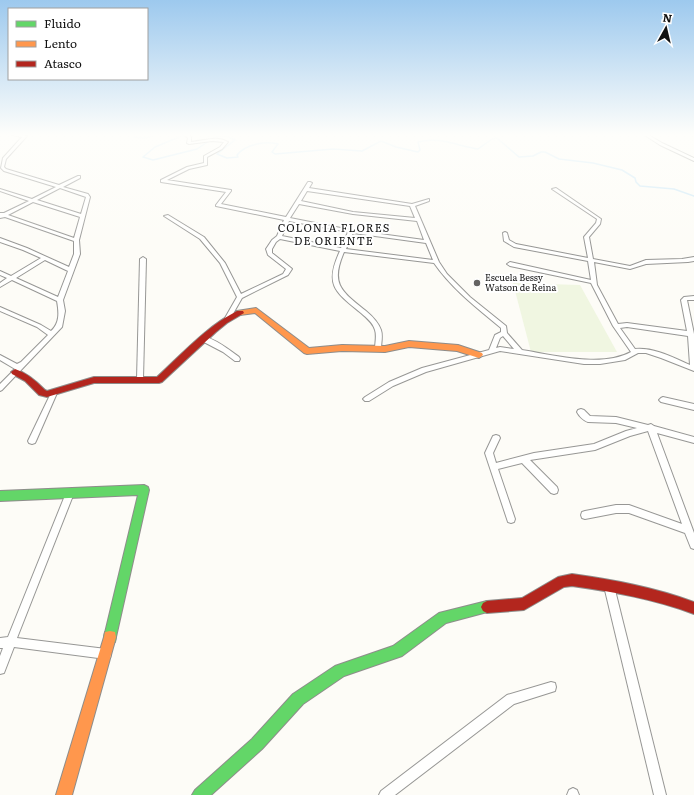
<svg xmlns="http://www.w3.org/2000/svg" width="694" height="795" viewBox="0 0 694 795" font-family="Literata,serif">
<style>
.pitch{fill:#f0f6e1}
.lines{fill:none;stroke-linecap:round;stroke-linejoin:round}
.stream{stroke:#cde8f7;stroke-width:1.5}
.street-casing{stroke:#979795;stroke-width:2}
.fast-casing{stroke:#8e8d8b;stroke-width:2}
.slow-casing{stroke:#8e8d8b;stroke-width:2}
.jam-casing{stroke:#8e8d8b;stroke-width:2}
.street{fill:#fffffe;fill-rule:evenodd}
.fast{fill:#63d668;fill-rule:evenodd}
.slow{fill:#ff974d;fill-rule:evenodd}
.jam{fill:#b3261e;fill-rule:evenodd}
.poi-dot{fill:#646362;stroke:#fff;stroke-width:1.5}
.labels{text-anchor:middle;stroke-width:4;stroke-linejoin:round;paint-order:stroke}
.far-poi-label{font-size:9px;fill:#111;stroke:#fff;text-anchor:start}
.far-quarter-label{font-size:11px;letter-spacing:1px;fill:#111;stroke:#fff}
</style>
<rect width="100%" height="100%" fill="#fdfcf7"/>
<polygon class="pitch" points="513,283 580,285 617,352 531,352"/>
<g class="lines">
<g class="stream">
<polyline points="136,134 134,137 144,138 162,134"/>
<path d="M183 134 184 135 155 147 143 157 153 160 197 149 215 137 226 136 235 140 217 154 227 158 238 157 237 155C246 144 265 141 278 144L272 152 275 154 333 149 362 151 381 141 396 147 418 152 420 150 418 142C438 136 458 146 478 149L492 139 497 138 519 157 533 156 541 152H545L559 159 593 163 622 170 635 178 636 182 640 186 674 189 694 196"/>
</g>
<defs>
<g id="street">
<path d="M8 134H15L27 136 6 159 4 167 6 169 59 185 78 176H80V178L63 187 88 194 90 197 79 240 80 254 63 300 65 311 62 327 2 390 0 391V384L15 369 0 360V355L17 364 21 362 48 335 37 327 0 311V307L41 325 51 331C60 323 59 312 57 301L12 280 0 287V283L7 278 0 275V271L11 276 41 258 23 250 0 242V238L27 248 69 267 74 254V241L5 217 0 218V213H4L29 201 0 191V189L32 199 56 187 4 171 1 168 3 158 22 137ZM60 188 86 197 81 214 37 200ZM33 202 80 217 74 238 8 215ZM45 260 68 271 58 297 16 278Z"/>
<path d="M184 134H188L191 137V142C204 141 216 135 228 142L222 149 207 157V165L189 169 167 180 231 190V191L221 204 286 217 308 182H310L312 183 309 188 412 204 429 199V201L415 206 439 262 447 274 470 297 506 326 507 333 522 350C553 355 602 368 631 352L613 326 591 283 510 266 507 264 510 262 591 280 588 261 514 247 504 241 503 233 505 232 507 233 509 240 516 244 588 258 584 237 596 223 597 219 552 189 556 188 601 219 600 224 589 237 593 259 630 266 646 260 682 259 694 257V261L688 262 646 264 630 269 594 262 597 285 618 324 627 323 687 331 681 300 684 297 694 296V300H687L694 334V371L661 358 646 353H638L625 360 600 364H584L500 351 426 372 393 386 369 401H365L363 399 365 397 389 382 422 368 489 350 495 335 501 332V328C477 308 452 289 434 263L344 252C330 284 341 291 366 311 372 316 378 322 381 330 383 336 381 343 381 349L378 351H376L375 349C375 343 377 336 375 330 373 323 367 318 361 313 335 292 324 285 340 251L280 239 276 242 272 249V253L291 268 292 269 288 275 242 298 230 319H226L225 318 237 297 220 263 200 239 164 216 168 215 204 237 225 263 241 294 283 274 286 269 268 255 266 249 272 240 277 236 284 220 216 206V205L226 192 161 182V180L187 167 204 163V156L220 147 224 142 212 141 189 144 187 143 188 138ZM307 191 410 206 415 218 353 212 301 201ZM299 204 353 214 417 221 424 240 351 230 290 218ZM289 221 348 232 341 248 282 236ZM353 233 426 243 433 260 346 249ZM627 327 688 336 690 365C674 358 654 347 635 349L620 328ZM503 336 514 349 500 347 496 348 500 338Z"/>
<polygon points="643,134 647,134 662,143 694,158 694,161 660,145"/>
<polygon points="143,257 146,259 143,379 140,382 137,379 140,259"/>
<path d="M202 337C212 336 231 351 239 357L240 359 239 361H235L223 352 202 341 201 339Z"/>
<polygon points="54,390 57,393 36,441 35,443 32,444 29,443 28,441 51,393"/>
<polygon points="663,397 694,404 694,410 661,402 659,400 661,398"/>
<path d="M581 409 584 410 590 416 616 417 648 425 651 424 654 426 694 437V443L657 433 694 533V549L691 548 685 533 629 513H616L585 519 582 518 581 515 582 512 585 511 616 505H629L682 524 648 431 630 436 595 450 530 460 557 487 558 490 557 493 554 494 551 493 522 463 498 469 515 519 514 522 511 523 508 522 485 453 493 436 496 435 499 436 500 438 493 453 496 463 534 453 594 444 626 431 637 428 616 423 588 422C584 421 579 416 577 412L578 410Z"/>
<polygon points="70,489 73,490 74,493 17,638 106,649 110,650 111,654 110,658 106,659 14,647 4,673 0,674 0,656 3,648 0,648 0,638 8,637 66,493 67,490"/>
<polygon points="609,581 612,583 614,586 666,795 654,795 604,586 606,583"/>
<polygon points="551,682 555,683 556,687 555,691 514,704 395,795 379,795 381,791 507,695"/>
<polygon points="573,788 577,790 579,795 567,795 569,790"/>
</g>
<g id="fast">
<polygon points="144,485 148,487 149,490 116,637 115,642 110,643 105,642 104,637 138,495 0,501 0,491"/>
<polygon points="487,601 491,603 493,607 491,611 446,623 402,656 344,676 303,704 262,749 211,795 192,795 195,790 252,739 293,694 335,666 393,646 439,613"/>
</g>
<g id="slow">
<polygon points="256,308 309,348 342,345 385,346 409,341 458,345 482,353 483,355 479,358 457,351 409,347 385,352 342,351 307,354 304,353 255,313 240,315 236,313 237,311"/>
<polygon points="110,631 115,632 116,637 72,795 56,795 104,637 105,632"/>
</g>
<g id="jam">
<path d="M237 311H243L244 313 227 323 216 332 162 382 159 383H94L47 397 39 395 25 381 12 374 11 372 15 369C27 373 36 381 45 390L47 391 94 377H157C182 354 206 327 237 311Z"/>
<path d="M572 574C614 580 654 587 694 602V614C654 599 614 592 572 586L564 587 524 610 487 613 483 611 481 607 483 603 487 601 522 598 558 577Z"/>
</g>
</defs>
<use href="#street" class="street-casing"/>
<use href="#fast" class="fast-casing"/>
<use href="#slow" class="slow-casing"/>
<use href="#jam" class="jam-casing"/>
<use href="#street" class="street"/>
<use href="#fast" class="fast"/>
<use href="#slow" class="slow"/>
<use href="#jam" class="jam"/>
</g>
<linearGradient id="sky" x2="0" y2="1"><stop stop-color="#9dc9ee"/><stop offset="0.55" stop-color="#fefefb"/><stop offset="1" stop-color="#fefefb" stop-opacity="0"/></linearGradient>
<rect width="694" height="245" fill="url(#sky)"/>
<circle class="poi-dot" cx="477" cy="283" r="4"/>
<g class="labels">
<g class="far-poi-label">
<text x="485" y="281">Escuela Bessy<tspan x="485" dy="10">Watson de Reina</tspan></text>
</g>
<g class="far-quarter-label">
<text x="334" y="232">COLONIA FLORES<tspan x="334" dy="13">DE ORIENTE</tspan></text>
</g>
</g>
<rect x="8" y="8" width="140" height="72" fill="#ffffff" stroke="#a0a0a0"/>
<rect x="16" y="21" width="20" height="6" fill="#63d668" stroke="#a0a0a0"/>
<text x="44" y="28" font-size="12" fill="#111111">Fluido</text>
<rect x="16" y="41" width="20" height="6" fill="#ff974d" stroke="#a0a0a0"/>
<text x="44" y="48" font-size="12" fill="#111111">Lento</text>
<rect x="16" y="61" width="20" height="6" fill="#b3261e" stroke="#a0a0a0"/>
<text x="44" y="68" font-size="12" fill="#111111">Atasco</text>
<g transform="translate(666 28) rotate(8)" stroke="#ffffff" stroke-width="3" paint-order="stroke">
<path d="M0-3L7 15L0 10L-7 15Z" fill="#111111"/>
<text y="-6" font-size="11" font-weight="bold" text-anchor="middle" fill="#111111">N</text>
</g>
</svg>
